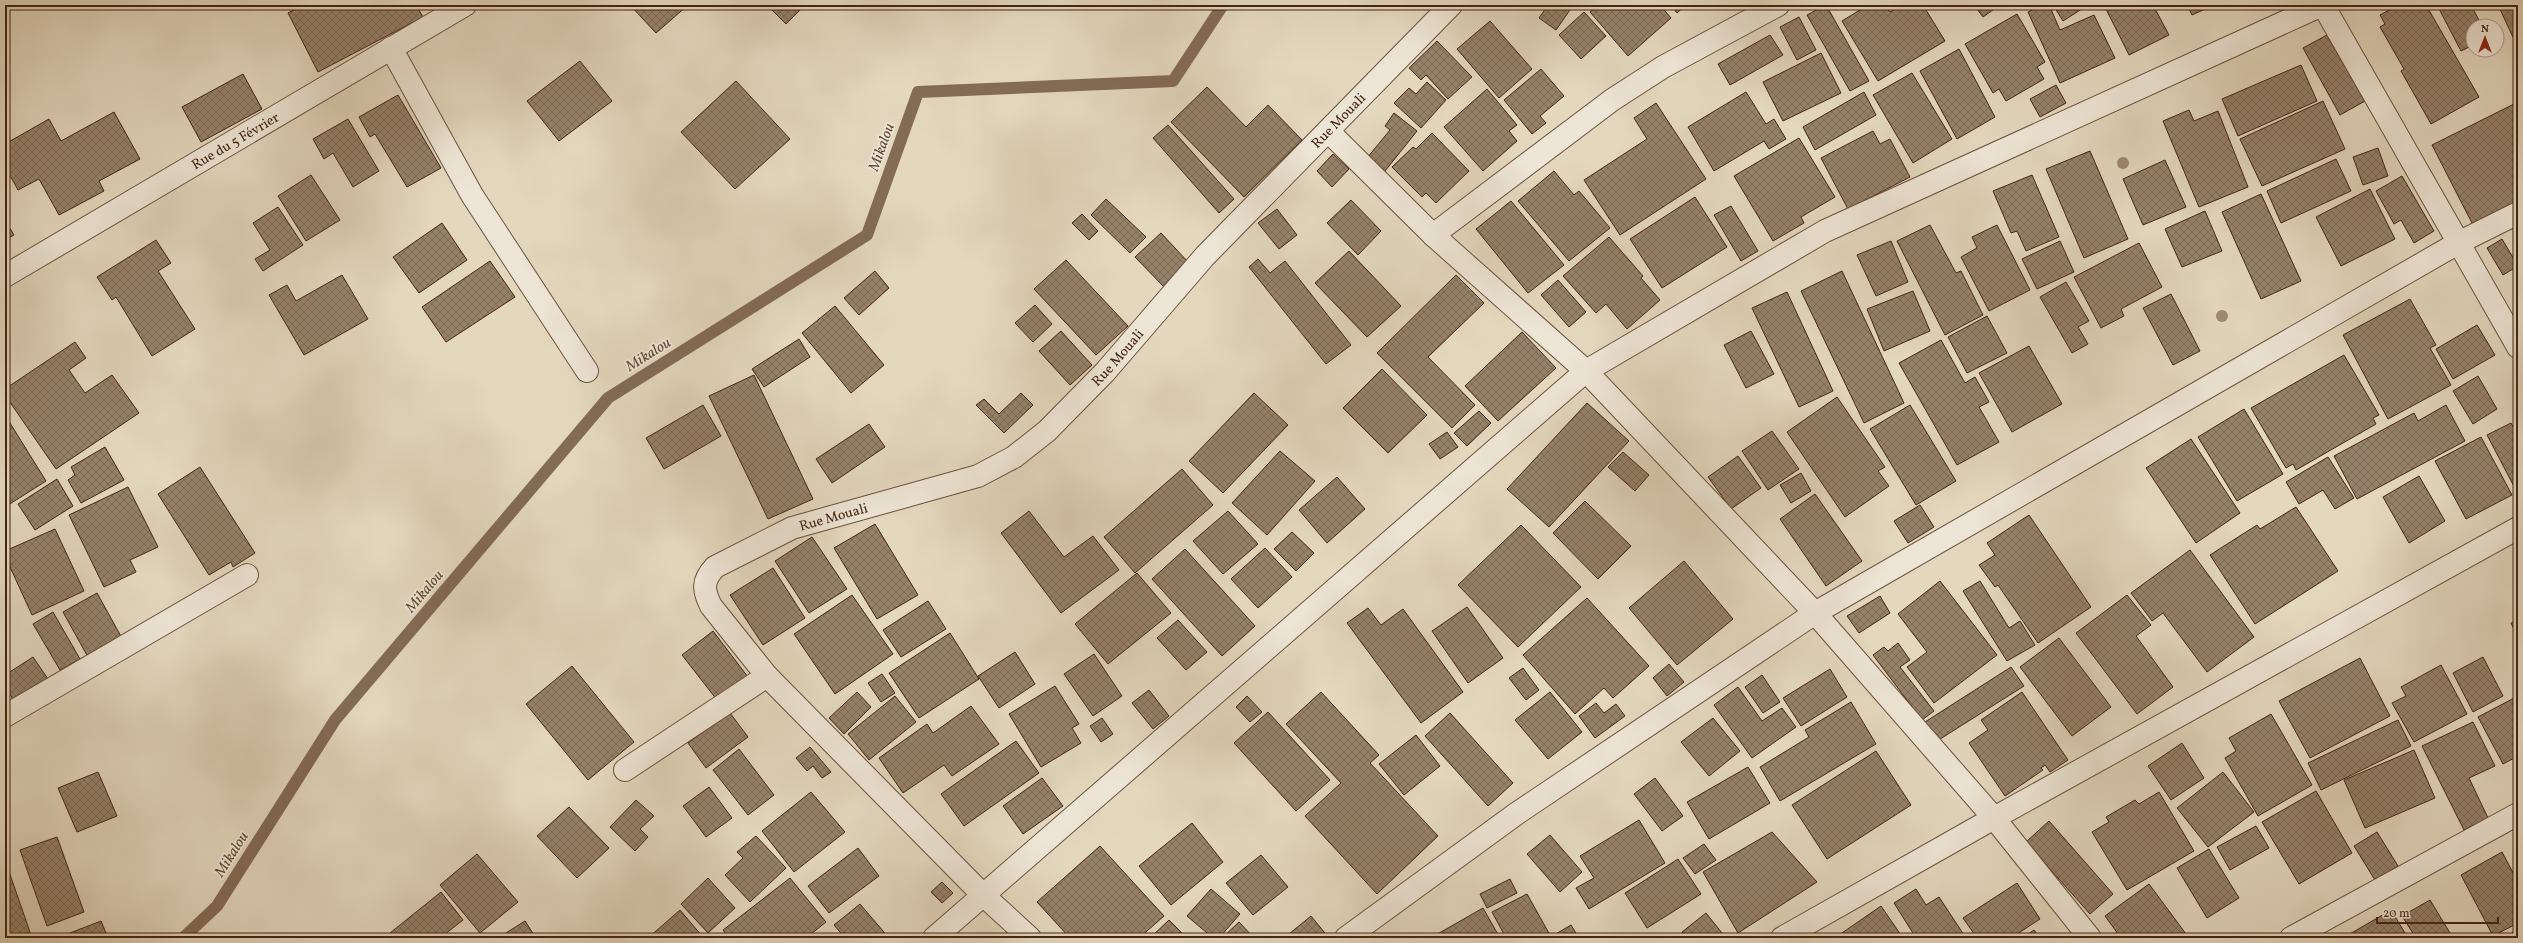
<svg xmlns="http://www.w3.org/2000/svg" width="2523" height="943" viewBox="0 0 2523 943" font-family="Vollkorn,serif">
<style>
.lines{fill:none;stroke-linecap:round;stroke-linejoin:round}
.stream{stroke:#836b56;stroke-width:12}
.building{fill:url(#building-cross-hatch);stroke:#432512}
.minor-casing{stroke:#6b523d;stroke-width:24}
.minor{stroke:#ede5d5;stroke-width:22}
.tree{fill:#9d8973}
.labels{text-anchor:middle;stroke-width:3.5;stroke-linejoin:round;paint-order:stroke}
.street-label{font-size:14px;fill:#432512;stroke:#ede5d5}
.water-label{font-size:15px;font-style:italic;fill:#634834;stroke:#ede5d5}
</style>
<defs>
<pattern id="building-cross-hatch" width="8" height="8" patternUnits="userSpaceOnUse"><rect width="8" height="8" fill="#96826b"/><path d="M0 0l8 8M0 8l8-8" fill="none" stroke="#7c6a57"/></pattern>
</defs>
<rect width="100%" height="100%" fill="#e3d7be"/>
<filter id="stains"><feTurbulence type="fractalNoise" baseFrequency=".005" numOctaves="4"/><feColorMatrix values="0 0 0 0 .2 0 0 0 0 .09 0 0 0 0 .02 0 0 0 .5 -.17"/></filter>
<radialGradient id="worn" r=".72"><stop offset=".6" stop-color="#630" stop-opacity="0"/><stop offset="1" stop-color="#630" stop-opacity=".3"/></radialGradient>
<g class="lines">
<polyline class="stream" points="183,938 217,906 335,720 608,398 867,235 918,92 1173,81 1223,5"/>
</g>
<g class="building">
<polygon points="302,5 416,5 423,17 318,72 288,13"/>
<polygon points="630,5 688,5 656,33"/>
<polygon points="767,5 805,5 786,24"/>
<polygon points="1200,5 1211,5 1206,10"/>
<polygon points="1548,5 1568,5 1572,7 1556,30 1539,18"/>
<polygon points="1598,5 1660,5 1671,18 1628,56 1590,12"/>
<polygon points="1671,5 1686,5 1677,13"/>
<polygon points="1826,5 1869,81 1850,91 1807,15"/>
<polygon points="1868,5 1885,5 1890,12 1901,5 1923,5 1945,41 1878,81 1842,21"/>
<polygon points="1974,5 2000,5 1983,17"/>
<polygon points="2043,5 2049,5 2060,30 2094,15 2115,58 2060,83 2028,12"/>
<polygon points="2053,5 2088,5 2063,21"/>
<polygon points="2104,5 2153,5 2169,35 2129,55"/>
<polygon points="2187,5 2214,5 2192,15"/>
<polygon points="2398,5 2426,5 2479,97 2431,124 2401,71 2404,69 2380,27 2385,24 2380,15"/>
<polygon points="2437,5 2471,5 2482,26 2473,26 2473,45 2461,51"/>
<polygon points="2498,5 2518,5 2518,48"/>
<polygon points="1584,12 1606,36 1581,59 1559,35"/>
<polygon points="2017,14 2045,62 2037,67 2044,79 2006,101 1999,89 1993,93 1965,44"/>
<polygon points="1799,17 1816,50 1797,60 1780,27"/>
<polygon points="1490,21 1532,69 1499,98 1457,49"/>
<polygon points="1770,35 1783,55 1730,85 1718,64"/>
<polygon points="2327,35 2365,101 2340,115 2303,48"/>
<polygon points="1437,41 1472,77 1448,99 1426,75 1421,80 1409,68"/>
<polygon points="1959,49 1995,117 1957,139 1920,71"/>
<polygon points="1821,53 1841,93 1783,121 1763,82"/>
<polygon points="580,61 612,101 559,141 527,101"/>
<polygon points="2301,65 2317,101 2238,136 2222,99"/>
<polygon points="1541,69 1564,96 1540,116 1546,123 1532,134 1504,100"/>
<polygon points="1912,73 1952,139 1913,163 1873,95"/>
<polygon points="243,74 262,109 201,142 182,107"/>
<polygon points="736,81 790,139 735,189 681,132"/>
<polygon points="1427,82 1446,100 1421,128 1394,103 1409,88 1416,94"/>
<polygon points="2056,85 2066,103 2040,117 2030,99"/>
<polygon points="1207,87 1246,127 1268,105 1302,140 1244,197 1171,122"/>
<polygon points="1487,89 1517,125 1509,131 1517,141 1483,171 1444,127"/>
<polygon points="1746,92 1766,124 1774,119 1786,139 1769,149 1764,141 1714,171 1688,127"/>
<polygon points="1864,92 1876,115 1815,150 1803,127"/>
<polygon points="398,95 441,168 407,187 375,134 370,137 359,117"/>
<polygon points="2323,101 2345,149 2262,186 2240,139"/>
<polygon points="2518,102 2518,203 2473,225 2432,145"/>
<polygon points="1656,103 1706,179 1620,235 1584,180 1647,139 1634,118"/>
<polygon points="2189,110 2194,121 2218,111 2248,187 2199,207 2163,121"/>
<polygon points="114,112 140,159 99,181 104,191 59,215 39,179 18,190 5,166 5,144 49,119 61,141"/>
<polygon points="1394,113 1417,131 1385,171 1367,158 1390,130 1385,126"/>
<polygon points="348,119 379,171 353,187 333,153 324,159 313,139"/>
<polygon points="1168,125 1234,199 1219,213 1153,138"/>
<polygon points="1873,131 1880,144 1890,139 1910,177 1848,209 1821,158"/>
<polygon points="1432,133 1469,171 1436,203 1426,193 1422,197 1392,167 1413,147 1416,149"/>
<polygon points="1799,138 1835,197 1801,217 1804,223 1773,241 1734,176"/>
<polygon points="2378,148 2388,176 2363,185 2353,157"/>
<polygon points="2090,151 2128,239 2084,258 2046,169"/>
<polygon points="1333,154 1349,169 1332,187 1317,171"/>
<polygon points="2336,159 2351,191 2281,223 2267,191"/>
<polygon points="2165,160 2186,207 2143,225 2123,179"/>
<polygon points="1554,171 1574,195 1579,191 1610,228 1569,261 1518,201"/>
<polygon points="311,175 340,220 306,241 278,196"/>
<polygon points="2032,175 2059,237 2026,251 2017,231 2011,233 1993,191"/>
<polygon points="2402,176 2434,231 2414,243 2401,220 2394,224 2376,191"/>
<polygon points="2370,189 2395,239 2341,266 2316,217"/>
<polygon points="2261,194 2301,281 2261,299 2222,212"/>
<polygon points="1695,197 1727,247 1662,288 1630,239"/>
<polygon points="1106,199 1146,237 1130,253 1091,215"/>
<polygon points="1351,200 1381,231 1358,255 1327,223"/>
<polygon points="1511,201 1564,265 1528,293 1476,229"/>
<polygon points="1731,206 1758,251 1741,261 1714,215"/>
<polygon points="278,207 303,245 263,271 255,259 270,250 253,223"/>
<polygon points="1277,209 1297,235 1279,249 1258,223"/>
<polygon points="2205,211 2222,251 2182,267 2165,229"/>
<polygon points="1082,214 1098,231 1089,240 1072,223"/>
<polygon points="5,220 14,235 5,240"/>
<polygon points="442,223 467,260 419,293 393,257"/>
<polygon points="1930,225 1956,273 1961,271 1983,315 1945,335 1897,241"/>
<polygon points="1997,225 2030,290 1989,311 1961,257 1977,248 1972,237"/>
<polygon points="1161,233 1189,263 1164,287 1135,257"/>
<polygon points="1609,237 1643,276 1641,278 1660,300 1627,329 1606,304 1596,313 1563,276"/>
<polygon points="2518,238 2518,250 2513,241"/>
<polygon points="2502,239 2518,266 2503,275 2487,248"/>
<polygon points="156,240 171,263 158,271 195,329 152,356 116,297 112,300 97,277"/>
<polygon points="1891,241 1908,282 1876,296 1857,255"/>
<polygon points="2060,241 2074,272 2037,289 2022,259"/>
<polygon points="2139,243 2162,287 2121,309 2124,316 2101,328 2074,277"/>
<polygon points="1349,251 1401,306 1367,337 1315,283"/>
<polygon points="1258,259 1270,273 1285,261 1351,345 1326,364 1249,267"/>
<polygon points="1066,260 1128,326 1096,355 1034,289"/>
<polygon points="490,261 515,297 446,342 422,307"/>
<polygon points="875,271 889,288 859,315 844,298"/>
<polygon points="1842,271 1904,403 1864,423 1801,291"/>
<polygon points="342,275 368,319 304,355 269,295 287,285 296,301"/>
<polygon points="1456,275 1484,303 1428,357 1475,405 1452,428 1377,353"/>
<polygon points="1558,280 1586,312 1569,327 1541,295"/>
<polygon points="2066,282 2089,321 2078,327 2088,344 2072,353 2040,297"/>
<polygon points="1913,291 1930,331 1884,351 1867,309"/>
<polygon points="1787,292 1833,391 1799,407 1752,308"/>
<polygon points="2171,294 2200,351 2173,365 2143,308"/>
<polygon points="2410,299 2436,345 2430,348 2451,385 2388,419 2343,335"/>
<polygon points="1035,305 1052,324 1033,342 1015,323"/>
<polygon points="835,306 884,365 851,393 802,333"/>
<polygon points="1987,316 2007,353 1967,373 1948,337"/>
<polygon points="2477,325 2495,355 2453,379 2436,349"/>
<polygon points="1061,331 1092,365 1070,385 1039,351"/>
<polygon points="1751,331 1774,374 1746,388 1724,345"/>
<polygon points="1522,332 1556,368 1498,421 1465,386"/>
<polygon points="799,339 810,357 764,387 752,369"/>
<polygon points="1941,340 1965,383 1975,377 1989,402 1979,407 1999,442 1957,465 1899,363"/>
<polygon points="75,342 86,358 69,370 85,393 112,375 139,413 56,469 5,395 5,389"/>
<polygon points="2029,346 2062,404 2012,432 1979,373"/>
<polygon points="2344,355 2379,415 2373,418 2376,424 2296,470 2293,464 2286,468 2251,408"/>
<polygon points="1382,369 1427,415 1388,453 1343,408"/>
<polygon points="754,375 813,499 768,519 709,396"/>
<polygon points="2478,376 2497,409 2473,424 2453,391"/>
<polygon points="1021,393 1033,405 1004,433 976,405 984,399 999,414"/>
<polygon points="1254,393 1288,425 1223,493 1189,461"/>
<polygon points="1837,397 1885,467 1878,471 1889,486 1845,517 1787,432"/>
<polygon points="1587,403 1629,441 1549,527 1507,489"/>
<polygon points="703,405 721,436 664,469 646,438"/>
<polygon points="1910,405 1956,481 1916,505 1870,429"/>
<polygon points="2446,405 2465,441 2357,499 2334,456 2414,413 2418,421"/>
<polygon points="2244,409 2283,474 2237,501 2198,437"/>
<polygon points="1479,411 1491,423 1467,446 1454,433"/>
<polygon points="5,415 46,481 5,507"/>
<polygon points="2511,423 2518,436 2518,494 2487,435"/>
<polygon points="869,424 885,447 832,483 816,459"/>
<polygon points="1772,431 1799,469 1768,490 1742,451"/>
<polygon points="1447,432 1458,447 1440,459 1429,444"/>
<polygon points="2481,437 2512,495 2466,519 2435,461"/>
<polygon points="2191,439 2240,513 2196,543 2146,468"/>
<polygon points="105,447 124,480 81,503 68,480 75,475 71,467"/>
<polygon points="1280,451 1315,481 1267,535 1232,503"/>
<polygon points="1623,452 1649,475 1635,491 1608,467"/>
<polygon points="1738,456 1761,488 1731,509 1708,477"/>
<polygon points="2328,457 2354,498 2335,509 2323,490 2299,504 2286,482"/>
<polygon points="200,467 255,553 233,567 231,562 209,575 158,494"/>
<polygon points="1182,469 1213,505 1135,573 1104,537"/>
<polygon points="1801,473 1811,491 1791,503 1780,485"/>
<polygon points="2419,476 2445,521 2409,543 2383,497"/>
<polygon points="1337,477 1365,509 1327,543 1299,510"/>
<polygon points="57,479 73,506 35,530 18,504"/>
<polygon points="128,487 158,547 130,560 136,572 104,587 69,515"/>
<polygon points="1815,494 1862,561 1826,586 1780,519"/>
<polygon points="1585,501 1631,546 1598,579 1553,533"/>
<polygon points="1920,505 1934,527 1908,543 1894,521"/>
<polygon points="2296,507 2338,571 2255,624 2210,555 2257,525 2260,529"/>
<polygon points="1029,511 1064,557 1093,536 1119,570 1061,613 1001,533"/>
<polygon points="1228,511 1258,544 1223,574 1193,541"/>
<polygon points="2029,515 2091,607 2038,643 1998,585 1995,587 1979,565 1995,555 1987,543"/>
<polygon points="875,524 918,595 877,619 834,548"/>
<polygon points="1521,525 1581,587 1518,647 1458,585"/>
<polygon points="55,529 84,591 32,615 5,556 5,551"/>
<polygon points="1292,532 1314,553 1296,571 1274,549"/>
<polygon points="812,537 847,589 809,613 775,561"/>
<polygon points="1265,548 1292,577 1258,608 1231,579"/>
<polygon points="1185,549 1255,626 1222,656 1152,579"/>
<polygon points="2190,550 2254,637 2207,672 2163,613 2152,621 2131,593"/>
<polygon points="1684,561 1733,619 1677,665 1629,608"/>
<polygon points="773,568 805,618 763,645 730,595"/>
<polygon points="1137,573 1171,613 1108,664 1075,624"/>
<polygon points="1940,581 1997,655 1934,703 1907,667 1927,652 1898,614"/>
<polygon points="1980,581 2009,628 2020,621 2035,645 2007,661 1963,591"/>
<polygon points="97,593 123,640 89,659 63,612"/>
<polygon points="852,595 893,654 835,694 794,634"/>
<polygon points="2127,595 2151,625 2136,636 2173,687 2137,714 2076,633"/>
<polygon points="1880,596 1890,613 1859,633 1847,616"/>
<polygon points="1587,598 1649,666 1613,698 1604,688 1575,714 1523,655"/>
<polygon points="928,601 946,629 901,657 883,630"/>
<polygon points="1467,607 1503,658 1468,683 1432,631"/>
<polygon points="1368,608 1381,625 1403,609 1463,692 1421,723 1347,623"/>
<polygon points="53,612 80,659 60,670 33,624"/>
<polygon points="1178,620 1207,652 1186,670 1157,638"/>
<polygon points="2518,620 2518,638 2511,623"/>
<polygon points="713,631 748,677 717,700 682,655"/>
<polygon points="950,633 979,679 919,718 889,673"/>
<polygon points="2059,638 2111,707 2072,736 2020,667"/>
<polygon points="1898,643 1910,660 1900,667 1934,711 1922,720 1873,655 1884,647 1888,651"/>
<polygon points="1015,652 1035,684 999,708 978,676"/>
<polygon points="1094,654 1122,696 1093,716 1064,674"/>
<polygon points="33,657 48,679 15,702 5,687 5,675"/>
<polygon points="2483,657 2503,696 2473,712 2453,673"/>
<polygon points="2360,658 2390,716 2310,758 2279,701"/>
<polygon points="1669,664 1684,682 1667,696 1653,678"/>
<polygon points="2441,665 2467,714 2414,742 2392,703 2406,696 2401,687"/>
<polygon points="572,666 634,742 588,780 526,704"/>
<polygon points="2011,667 2024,686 1937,741 1925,722"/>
<polygon points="1523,668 1539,690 1526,700 1509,678"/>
<polygon points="1830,669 1847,697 1801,726 1783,698"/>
<polygon points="882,674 895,693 881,702 868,683"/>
<polygon points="1762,675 1780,702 1763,713 1745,687"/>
<polygon points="1055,686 1079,724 1072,728 1081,743 1041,767 1009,714"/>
<polygon points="1738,687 1762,721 1782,708 1796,727 1752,758 1714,705"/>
<polygon points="1149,690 1169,716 1153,729 1132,703"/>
<polygon points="857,692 871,707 844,734 829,718"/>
<polygon points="1321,692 1379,755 1370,763 1438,836 1377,894 1305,816 1341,783 1286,724"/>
<polygon points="1550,692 1582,732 1548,759 1515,720"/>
<polygon points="2022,692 2068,760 2050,772 2045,765 2041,768 2043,770 2005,796 1969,743 1988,730 1981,720"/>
<polygon points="895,696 916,722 869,760 848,734"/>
<polygon points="1247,696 1262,712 1250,722 1236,707"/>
<polygon points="2518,696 2518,756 2503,764 2478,717"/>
<polygon points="1851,702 1876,744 1780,801 1760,767 1809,737 1805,730"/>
<polygon points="1596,703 1604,713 1616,704 1625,716 1595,738 1579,716"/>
<polygon points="971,706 999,744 952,776 944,765 903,793 879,758 927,724 933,733"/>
<polygon points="1268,712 1330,780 1296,811 1234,743"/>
<polygon points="730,713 748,737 706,768 688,743"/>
<polygon points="1450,713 1513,783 1488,806 1425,736"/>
<polygon points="2271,714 2312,785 2258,816 2225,758 2236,751 2229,738"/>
<polygon points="1102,718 1113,734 1101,742 1090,726"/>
<polygon points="1713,718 1740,751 1709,776 1681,742"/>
<polygon points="2398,720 2411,746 2321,790 2308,763"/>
<polygon points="2473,722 2495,766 2469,778 2488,818 2464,830 2422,746"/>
<polygon points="1416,735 1440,766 1404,795 1379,764"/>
<polygon points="1016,741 1039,773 964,826 941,794"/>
<polygon points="2182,743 2204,778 2171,800 2148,766"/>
<polygon points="810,747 831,772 822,778 813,766 807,771 796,758"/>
<polygon points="739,749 774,795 748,815 713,770"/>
<polygon points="2414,750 2435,798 2365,828 2344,780"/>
<polygon points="1876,751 1911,805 1827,859 1792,805"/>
<polygon points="1748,767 1770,803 1709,839 1687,802"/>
<polygon points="98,772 117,816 77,832 58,788"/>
<polygon points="2223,772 2254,812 2208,847 2177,808"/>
<polygon points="1042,778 1063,806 1023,834 1003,806"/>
<polygon points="1655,778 1683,816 1662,831 1634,794"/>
<polygon points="709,787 732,818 706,837 683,806"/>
<polygon points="2316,791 2352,853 2299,884 2262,822"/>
<polygon points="811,792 845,832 794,872 762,831"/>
<polygon points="2159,792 2194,851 2127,890 2092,832 2109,822 2106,817 2135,800 2139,804"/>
<polygon points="636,800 654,816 640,829 648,837 635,851 610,827"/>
<polygon points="569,807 609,848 577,878 537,836"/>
<polygon points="1639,820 1665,863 1589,909 1576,888 1594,878 1580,856"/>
<polygon points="2049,821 2113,894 2090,914 2026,842"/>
<polygon points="1192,823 1223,862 1171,905 1139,866"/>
<polygon points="2256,826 2269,848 2230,870 2217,847"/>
<polygon points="1772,832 1817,882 1738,933 1703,872"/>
<polygon points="2377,832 2398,866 2375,880 2354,846"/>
<polygon points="1550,835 1582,872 1560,892 1527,854"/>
<polygon points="756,836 786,868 750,902 725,875 743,858 737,852"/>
<polygon points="57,837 84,912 47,926 20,850"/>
<polygon points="1704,844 1716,860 1695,874 1683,858"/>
<polygon points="1100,846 1164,916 1139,938 1070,938 1037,902"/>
<polygon points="858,848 879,876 829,913 808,886"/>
<polygon points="2209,849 2239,898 2207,918 2177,868"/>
<polygon points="2502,852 2518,882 2518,923 2493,936 2461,875"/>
<polygon points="477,854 518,902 480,933 440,885"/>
<polygon points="1261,855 1288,887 1253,915 1226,883"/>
<polygon points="1678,859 1701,894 1647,928 1625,893"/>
<polygon points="5,860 32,938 5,938"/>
<polygon points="708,878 735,908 708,933 681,904"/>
<polygon points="790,878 826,922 806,938 729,938 723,930"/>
<polygon points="1510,879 1517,893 1487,908 1480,894"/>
<polygon points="942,882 953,893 942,903 931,892"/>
<polygon points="2017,883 2040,919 2011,938 1977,938 1963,918"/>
<polygon points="2149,884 2189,938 2121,938 2105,916"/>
<polygon points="1211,889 1240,914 1219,938 1213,938 1187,916"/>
<polygon points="1916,889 1926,905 1939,897 1966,938 1916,938 1894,903"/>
<polygon points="441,892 463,920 440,938 394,938 390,933"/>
<polygon points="1527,894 1550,935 1545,938 1506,938 1492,912"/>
<polygon points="2430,900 2453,938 2416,938 2402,916"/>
<polygon points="860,904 889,938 845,938 834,925"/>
<polygon points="1881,906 1903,938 1841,938 1839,935"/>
<polygon points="1483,908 1500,938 1436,938 1434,936"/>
<polygon points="680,910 702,936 699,938 648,938"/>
<polygon points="2391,910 2408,938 2343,938"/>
<polygon points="1706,913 1726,938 1687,938 1682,932"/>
<polygon points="1311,916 1329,938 1293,938 1289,934"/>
<polygon points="1169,920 1187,938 1150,938"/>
<polygon points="101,921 108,938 57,938"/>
<polygon points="525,921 536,938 498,938"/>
<polygon points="1239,922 1254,938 1222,938"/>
<polygon points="1571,925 1579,938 1549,938"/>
<polygon points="2034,930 2040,938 2022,938"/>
<polygon points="2518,930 2518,938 2503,938"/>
</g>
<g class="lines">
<defs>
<g id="minor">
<polyline points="2323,5 2518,347"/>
<polyline points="391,48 472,195 587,371"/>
<polyline points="1329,132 1433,235 1586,371 1815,613 1994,818 2090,938"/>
<polyline points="1433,235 1612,100 1663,67 1778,5"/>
<path id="s1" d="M5 276 465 5"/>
<polyline points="5,716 247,575"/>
<polyline points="625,770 767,676"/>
<polyline points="934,938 1586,371 1825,231 2322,5"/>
<path id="s2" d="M1030 938 982 894 767 676 711 606C703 590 702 581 715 567L792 528 978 476 1014 457 1047 431 1105 372 1205 256 1451 5"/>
<polyline points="1346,938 1516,814 1815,613 2458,243 2518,213"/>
<polyline points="1782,938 1994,818 2518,528"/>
<polyline points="2291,938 2518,814"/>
</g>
</defs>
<use href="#minor" class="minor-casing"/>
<use href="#minor" class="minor"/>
</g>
<g class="tree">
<circle cx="2123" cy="163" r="6"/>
<circle cx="2222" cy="316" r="6"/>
</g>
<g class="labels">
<g class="street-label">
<text dy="5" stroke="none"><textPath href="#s2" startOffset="1292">Rue Mouali</textPath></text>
<text dy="5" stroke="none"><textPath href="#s1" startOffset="267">Rue du 5 Février</textPath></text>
<text dy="5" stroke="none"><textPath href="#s2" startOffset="968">Rue Mouali</textPath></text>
<text dy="5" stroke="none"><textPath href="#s2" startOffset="633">Rue Mouali</textPath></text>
</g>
<g class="water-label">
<text transform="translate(881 147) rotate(-70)" y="5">Mikalou</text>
<text transform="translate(648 354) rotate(-32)" y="5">Mikalou</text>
<text transform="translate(424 591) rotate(-50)" y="5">Mikalou</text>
<text transform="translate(231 854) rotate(-58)" y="5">Mikalou</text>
</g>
</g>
<rect width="2523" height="943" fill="none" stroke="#e3d7be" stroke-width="20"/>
<rect x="6" y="6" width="2511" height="931" fill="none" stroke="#432512" stroke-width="2"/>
<rect x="10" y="10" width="2503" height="923" fill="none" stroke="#432512"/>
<g transform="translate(2485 38)"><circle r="19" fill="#ede5d5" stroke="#a99887"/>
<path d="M0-3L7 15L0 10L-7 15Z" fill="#8f2418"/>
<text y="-6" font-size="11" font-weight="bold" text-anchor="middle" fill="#432512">N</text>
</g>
<path d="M2377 917v6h121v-6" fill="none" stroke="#432512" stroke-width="2"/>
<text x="2383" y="917" font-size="12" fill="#432512" stroke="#ede5d5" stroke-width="3" paint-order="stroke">20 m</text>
<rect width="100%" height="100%" filter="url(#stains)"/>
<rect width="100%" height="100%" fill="url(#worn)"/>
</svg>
